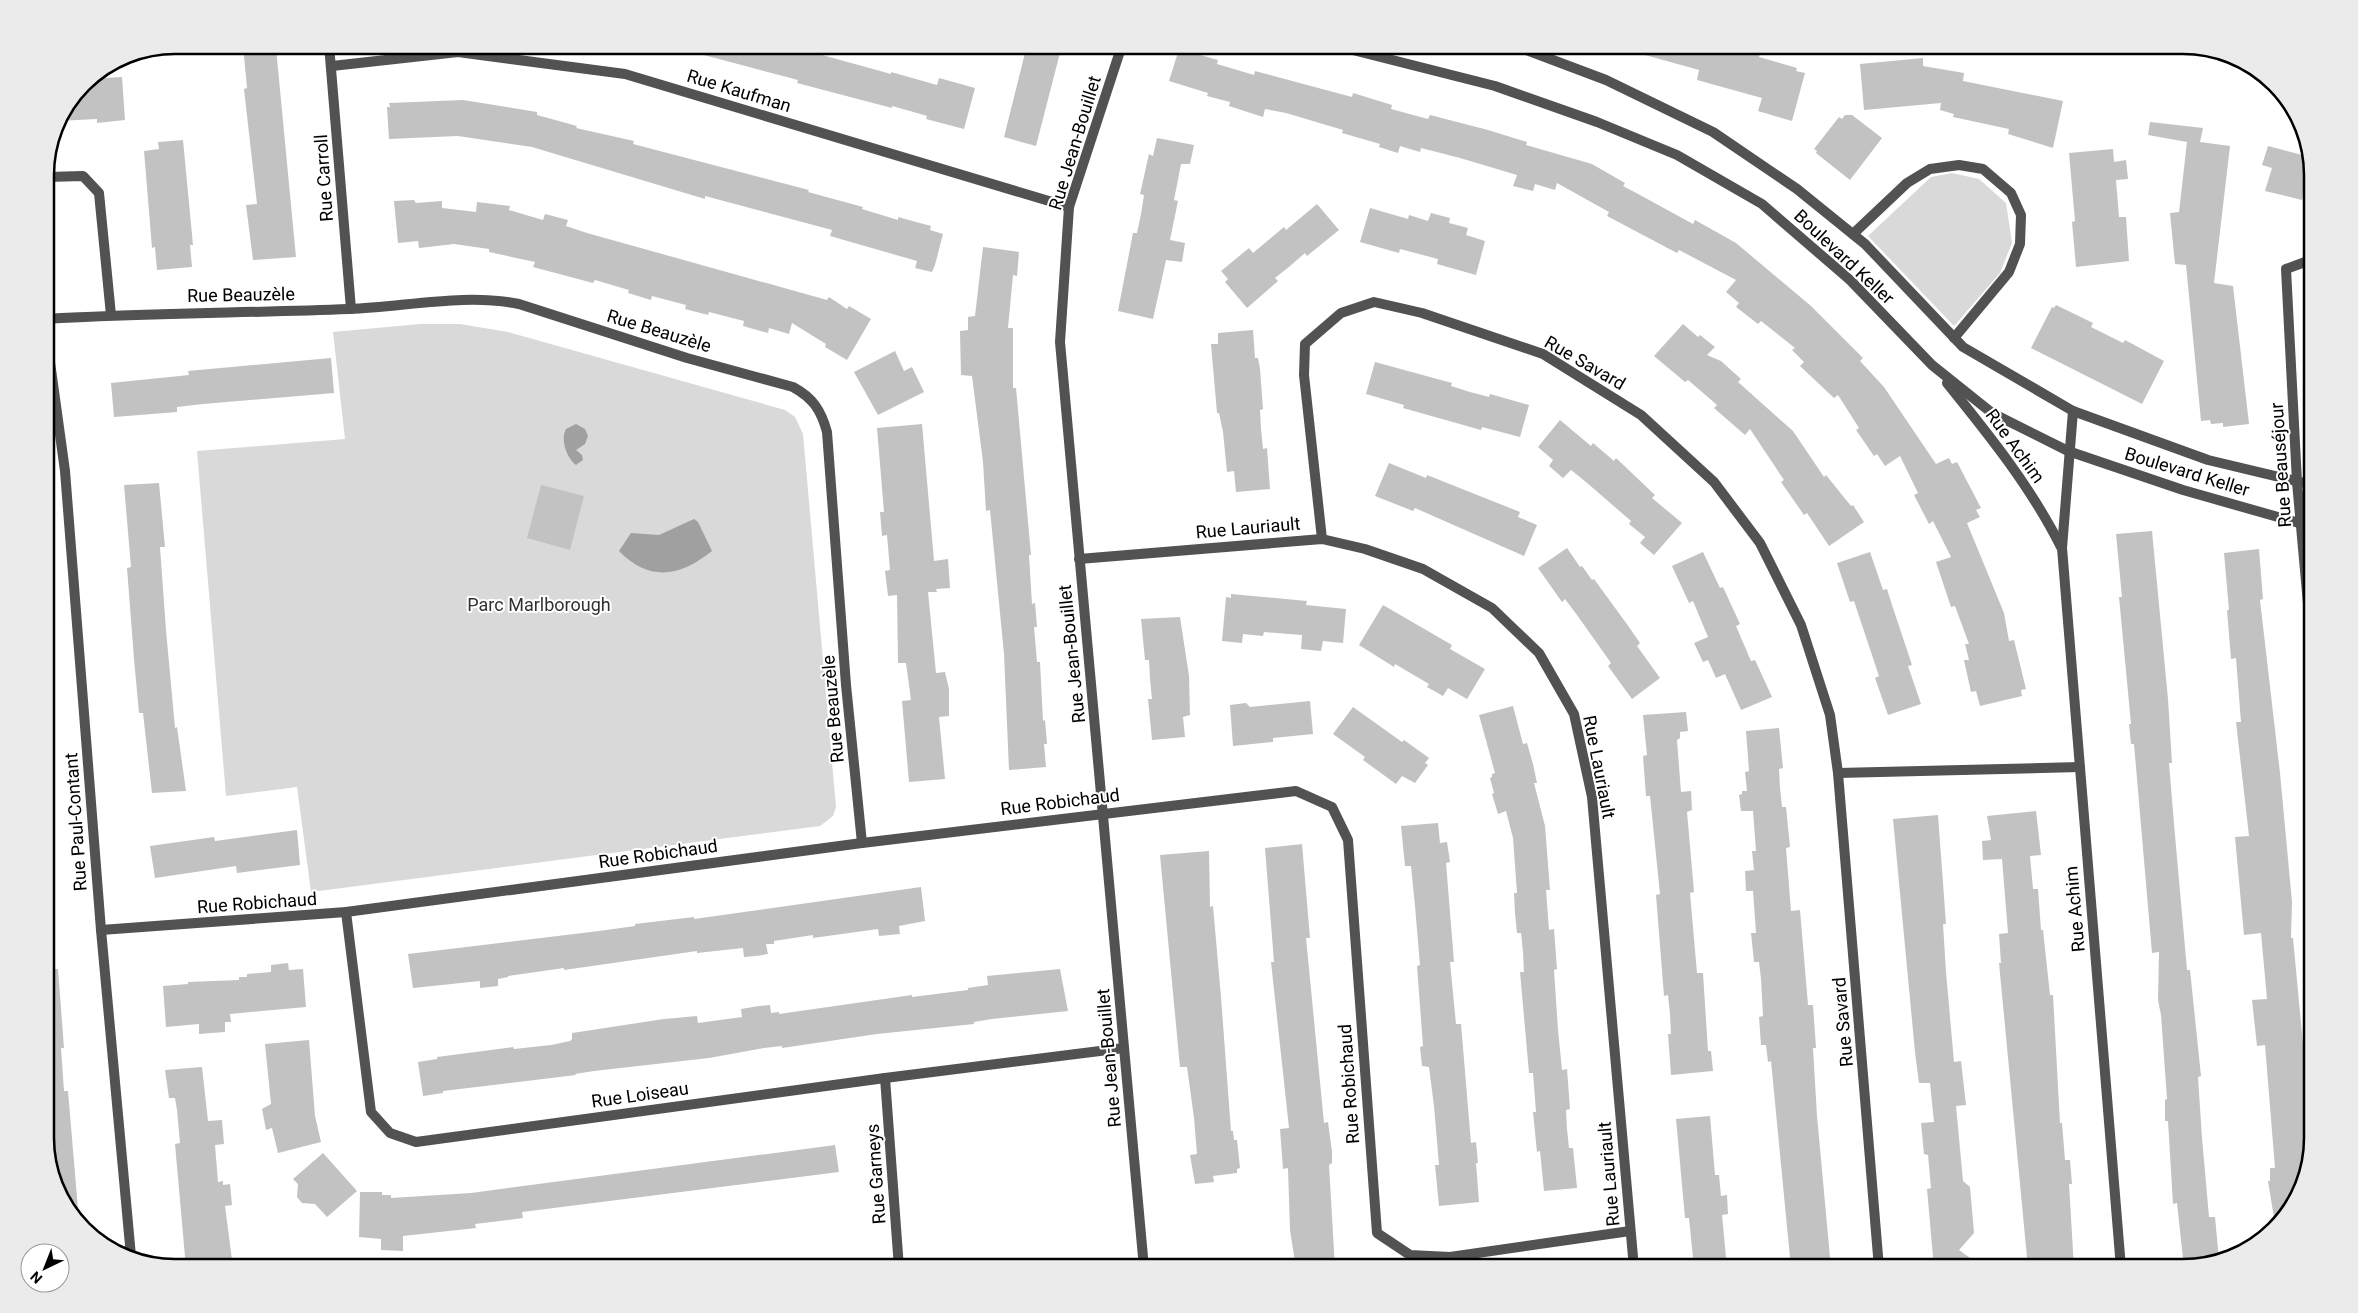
<svg xmlns="http://www.w3.org/2000/svg" width="2358" height="1313" viewBox="0 0 2358 1313" font-family="Roboto,sans-serif">
<style>
.green{fill:#d9d9d9}
.water{fill:#a0a0a0}
.building{fill:#c2c2c2}
.lines{fill:none;stroke-linecap:round;stroke-linejoin:round}
.minor{stroke:#525252;stroke-width:10}
.labels{text-anchor:middle;stroke-width:4;stroke-linejoin:round;paint-order:stroke}
.street-label{font-size:18px;fill:#000;stroke:#fff}
.park-label{font-size:18px;fill:#303030;stroke:#fff}
.rim{fill:none;stroke:#000;stroke-width:2.5}
</style>
<rect width="100%" height="100%" fill="#fff"/>
<g class="green">
<polygon points="1952,173 1979,179 2006,203 2012,243 2000,273 1954,326 1868,236 1931,177"/>
<polygon points="420,324 460,324 508,332 785,410 795,417 803,434 836,807 833,816 820,826 311,892 297,787 226,796 197,451 345,439 333,332"/>
</g>
<g class="water">
<path d="M576 424 585 429 588 436 585 444 576 450 582 455 583 460 576 465C567 458 560 440 566 429Z"/>
<path d="M694 519 698 522 712 551C680 577 649 582 619 551L631 533 659 535Z"/>
</g>
<g class="building">
<polygon points="243,45 274,45 276,48 296,257 253,260 246,205 257,204 244,89 247,88"/>
<polygon points="686,45 818,45 815,53 891,74 891,72 937,85 939,78 975,88 964,129 926,119 927,116 910,111 892,106 892,108 797,83 798,80 685,50"/>
<polygon points="1027,45 1062,45 1036,146 1004,137"/>
<polygon points="1628,45 1744,45 1761,50 1759,57 1797,68 1796,71 1805,73 1792,121 1758,111 1762,98 1697,80 1699,70 1627,50"/>
<polygon points="1179,49 1218,60 1217,64 1254,75 1255,71 1352,97 1353,93 1392,105 1391,109 1428,119 1430,115 1488,130 1527,142 1526,145 1592,164 1625,183 1623,186 1640,195 1693,224 1695,220 1736,243 1811,306 1863,358 1860,361 1884,387 1936,464 1949,458 1952,464 1957,462 1981,508 1976,510 1980,517 1967,523 2004,613 2009,641 2014,640 2026,689 2021,690 2022,696 1980,706 1976,691 1971,692 1964,660 1969,660 1965,644 1969,644 1955,606 1951,607 1936,562 1951,557 1933,521 1929,524 1914,495 1918,493 1900,456 1885,466 1877,454 1874,456 1856,430 1859,428 1838,395 1834,398 1800,366 1804,362 1792,350 1795,348 1761,321 1758,324 1736,307 1739,303 1726,292 1736,280 1679,250 1677,253 1607,216 1609,212 1557,183 1555,190 1535,184 1533,191 1513,186 1517,175 1460,158 1421,148 1420,152 1400,146 1398,153 1379,147 1380,144 1342,133 1343,130 1286,113 1265,109 1263,117 1229,106 1230,102 1207,96 1208,93 1169,81"/>
<polygon points="1923,58 1923,66 1964,73 1963,81 2063,101 2053,148 2008,134 2009,129 1953,117 1954,114 1940,110 1941,103 1864,110 1860,64"/>
<polygon points="122,77 125,120 97,123 97,119 58,121 83,83 88,79"/>
<polygon points="463,100 537,112 537,115 577,126 576,128 634,141 633,144 809,190 808,192 863,207 862,209 898,220 898,217 931,226 930,230 943,234 935,265 932,272 915,268 917,261 830,236 832,230 705,196 705,199 532,147 458,136 389,139 387,107 390,107 389,103"/>
<polygon points="1845,115 1852,115 1882,138 1850,180 1816,153 1817,151 1814,149 1839,117 1842,119"/>
<polygon points="2150,122 2203,128 2200,142 2230,146 2214,283 2233,286 2249,424 2223,427 2223,423 2211,424 2210,420 2201,421 2186,265 2175,264 2170,213 2179,212 2187,142 2148,135"/>
<polygon points="1157,138 1194,145 1190,164 1181,164 1174,200 1178,201 1170,240 1185,243 1182,262 1166,260 1153,319 1118,311 1133,233 1137,233 1141,214 1144,195 1140,194 1149,154 1153,156"/>
<polygon points="183,140 193,245 190,245 192,267 157,270 155,247 152,248 144,151 159,149 158,142"/>
<polygon points="2268,146 2310,157 2312,163 2302,200 2265,191 2272,168 2262,165"/>
<polygon points="2113,149 2114,162 2126,160 2128,179 2116,180 2119,217 2126,217 2129,261 2076,267 2072,222 2075,221 2069,153"/>
<polygon points="414,200 416,203 442,201 442,208 476,212 477,202 510,206 509,210 543,220 545,214 568,220 566,226 587,233 827,300 829,297 847,309 849,306 871,319 847,360 825,347 826,344 792,323 789,334 769,328 768,333 743,326 744,321 709,312 708,315 685,309 686,305 652,296 651,300 628,293 629,290 595,280 593,283 533,267 535,262 489,252 489,249 454,244 419,248 418,241 398,243 394,201"/>
<polygon points="1317,204 1339,230 1307,256 1305,253 1290,266 1275,278 1278,281 1247,308 1225,282 1228,279 1221,271 1249,248 1253,253 1284,227 1286,230"/>
<polygon points="1370,208 1408,219 1409,215 1428,221 1431,213 1450,218 1449,223 1468,228 1466,235 1485,241 1476,275 1437,264 1438,259 1400,249 1399,253 1360,242"/>
<polygon points="983,247 1019,252 1017,276 1013,275 1008,328 1013,328 1013,388 1016,388 1031,555 1029,555 1032,604 1035,603 1037,627 1034,627 1037,662 1040,662 1043,721 1045,720 1047,744 1044,744 1046,767 1009,770 1004,654 990,510 986,511 983,462 972,376 961,375 960,331 968,330 968,317 975,316"/>
<polygon points="2056,305 2093,323 2091,327 2123,343 2125,340 2164,361 2142,404 2031,348 2052,307 2054,308"/>
<polygon points="1683,324 1698,337 1700,335 1715,347 1707,355 1721,361 1741,379 1738,382 1793,431 1824,477 1826,475 1851,506 1853,505 1864,522 1829,546 1807,513 1804,515 1781,482 1784,480 1750,429 1745,435 1714,408 1717,405 1702,392 1688,380 1685,382 1654,356"/>
<polygon points="1253,330 1255,358 1258,358 1260,369 1263,409 1260,410 1261,429 1263,449 1267,448 1270,489 1236,492 1234,471 1227,472 1223,432 1219,413 1217,413 1211,344 1218,344 1218,333"/>
<polygon points="895,351 904,371 912,367 924,392 878,415 854,372"/>
<polygon points="331,358 334,393 203,404 177,407 177,412 114,417 111,383 189,375 188,371"/>
<polygon points="1375,362 1452,383 1451,386 1470,392 1489,397 1490,394 1529,405 1520,437 1482,427 1481,430 1403,408 1404,405 1366,394"/>
<polygon points="1560,420 1591,446 1593,443 1614,461 1616,458 1655,495 1652,498 1682,523 1654,555 1640,543 1645,537 1629,524 1631,521 1586,482 1571,470 1563,478 1549,466 1553,460 1538,447"/>
<polygon points="922,424 934,561 948,559 950,588 936,589 937,592 928,592 936,673 945,672 949,689 949,716 939,717 945,779 909,782 902,701 911,700 906,663 898,663 897,595 888,596 885,571 890,570 887,535 882,536 880,512 884,512 877,428"/>
<polygon points="1389,463 1426,478 1427,475 1520,512 1518,517 1537,525 1524,556 1415,508 1413,511 1375,496"/>
<polygon points="159,483 165,547 160,547 166,630 175,728 177,727 186,791 152,793 143,713 139,713 134,659 127,568 131,567 124,485"/>
<polygon points="541,485 584,496 570,550 527,538"/>
<polygon points="2152,531 2168,699 2172,763 2169,763 2174,824 2187,970 2190,970 2201,1076 2198,1077 2202,1138 2209,1217 2215,1217 2219,1259 2184,1268 2177,1203 2173,1204 2168,1121 2165,1121 2165,1100 2167,1099 2161,1015 2158,1000 2159,952 2152,953 2134,744 2131,744 2129,724 2131,724 2119,597 2122,597 2116,534"/>
<polygon points="1567,548 1580,567 1582,566 1592,580 1594,579 1629,627 1640,643 1637,646 1660,678 1632,699 1608,666 1611,663 1577,615 1565,599 1562,602 1538,568"/>
<polygon points="2259,549 2263,599 2260,600 2280,773 2292,902 2291,938 2293,938 2305,1066 2305,1101 2311,1145 2296,1203 2275,1224 2268,1181 2270,1181 2270,1168 2275,1168 2265,1045 2257,1046 2252,1000 2267,999 2261,933 2244,935 2235,837 2249,836 2236,722 2241,722 2236,658 2231,659 2227,610 2229,610 2224,553"/>
<polygon points="1703,552 1720,588 1723,587 1740,624 1736,626 1751,661 1755,660 1772,697 1741,710 1725,674 1716,678 1708,660 1703,662 1694,643 1708,637 1693,601 1689,603 1672,566"/>
<polygon points="1870,552 1883,590 1887,589 1892,605 1912,665 1908,666 1921,704 1888,715 1875,678 1879,676 1854,601 1850,602 1837,563"/>
<polygon points="1231,594 1307,601 1306,605 1346,609 1343,643 1323,641 1321,651 1301,649 1302,635 1264,632 1263,636 1243,634 1242,643 1222,641 1226,597 1231,598"/>
<polygon points="1383,605 1452,645 1450,649 1485,669 1467,699 1448,688 1443,696 1427,687 1429,684 1395,664 1394,667 1359,645"/>
<polygon points="1180,617 1189,676 1190,715 1183,717 1185,737 1152,740 1148,699 1152,699 1150,679 1149,660 1145,660 1141,619"/>
<polygon points="1310,701 1313,734 1273,738 1273,742 1233,746 1230,705 1246,703 1250,707"/>
<polygon points="1513,706 1523,744 1527,743 1533,764 1537,783 1534,783 1545,826 1550,890 1546,890 1549,930 1554,929 1557,969 1554,970 1558,1030 1562,1070 1567,1069 1570,1109 1566,1110 1567,1129 1569,1148 1573,1148 1577,1188 1544,1191 1540,1151 1537,1152 1533,1112 1536,1112 1533,1073 1529,1073 1520,972 1524,972 1523,952 1521,933 1517,933 1515,913 1514,893 1517,893 1513,838 1506,811 1498,814 1492,794 1494,793 1490,778 1492,777 1492,774 1495,773 1479,715"/>
<polygon points="1353,707 1402,742 1404,740 1429,758 1425,763 1428,765 1415,783 1402,776 1396,784 1363,760 1365,757 1333,734"/>
<polygon points="1686,712 1688,731 1680,732 1680,738 1677,740 1681,792 1691,791 1692,810 1687,812 1694,892 1690,893 1697,973 1703,973 1708,1051 1711,1051 1713,1071 1671,1075 1668,1034 1671,1034 1670,1015 1668,995 1664,996 1656,895 1660,894 1650,796 1646,796 1643,756 1647,755 1643,715"/>
<polygon points="1779,728 1783,768 1779,769 1780,788 1782,807 1786,807 1790,847 1786,848 1791,911 1800,910 1808,1005 1813,1005 1816,1048 1813,1048 1817,1116 1831,1268 1791,1268 1771,1061 1768,1062 1766,1045 1761,1045 1759,1017 1763,1016 1761,979 1759,962 1754,962 1751,933 1756,933 1753,891 1746,891 1745,871 1754,870 1752,851 1756,851 1753,811 1741,811 1739,795 1742,794 1742,791 1747,791 1745,772 1749,771 1746,731"/>
<polygon points="2036,811 2041,855 2030,856 2033,889 2038,889 2041,930 2043,930 2050,995 2053,995 2060,1123 2062,1123 2065,1160 2070,1160 2072,1184 2069,1184 2074,1268 2028,1268 1999,963 2001,963 1999,934 2008,933 2002,859 1983,860 1982,841 1991,840 1987,816"/>
<polygon points="1938,815 1946,924 1943,924 1946,972 1954,1062 1961,1061 1966,1105 1956,1106 1963,1181 1970,1187 1974,1233 1959,1250 1984,1268 1934,1268 1927,1189 1931,1188 1928,1155 1924,1154 1921,1123 1934,1122 1930,1083 1919,1083 1915,1052 1893,819"/>
<polygon points="1438,823 1440,843 1447,842 1450,862 1446,863 1454,962 1450,962 1456,1024 1461,1024 1471,1143 1476,1142 1478,1163 1476,1163 1479,1202 1439,1206 1435,1165 1439,1165 1434,1106 1429,1067 1422,1066 1420,1047 1423,1046 1417,966 1420,965 1415,906 1411,866 1405,866 1401,826"/>
<polygon points="297,830 300,865 237,873 236,866 155,878 150,846 214,837 215,841"/>
<polygon points="1302,844 1310,938 1306,938 1324,1123 1328,1122 1332,1152 1332,1163 1329,1165 1335,1268 1296,1268 1290,1230 1288,1168 1283,1169 1280,1129 1289,1128 1271,962 1274,962 1265,848"/>
<polygon points="1209,851 1210,907 1213,906 1221,997 1231,1131 1233,1131 1234,1140 1237,1140 1240,1168 1237,1169 1237,1173 1213,1176 1214,1182 1195,1184 1190,1155 1197,1154 1194,1118 1187,1067 1180,1067 1160,855"/>
<polygon points="921,887 925,921 899,926 900,934 879,936 878,929 813,938 813,935 774,941 774,944 766,944 768,954 756,956 744,957 743,948 697,953 697,951 564,970 564,968 508,976 508,977 498,979 498,986 480,988 480,981 413,988 408,954 599,931 635,926 635,924 694,917 694,919"/>
<polygon points="288,963 289,970 303,969 306,1007 230,1014 231,1022 225,1022 225,1032 199,1034 199,1024 166,1027 163,986 188,984 188,982 239,980 239,977 247,977 247,974 271,972 271,965"/>
<polygon points="45,969 58,969 64,1048 61,1048 64,1091 68,1091 79,1221 62,1204 45,1147"/>
<polygon points="1060,969 1068,1011 992,1019 974,1022 974,1024 877,1034 782,1048 782,1046 764,1048 709,1058 594,1071 575,1074 576,1075 443,1091 443,1093 423,1096 418,1062 437,1059 437,1057 513,1047 514,1049 551,1045 570,1041 572,1039 572,1033 664,1019 697,1016 698,1023 742,1017 741,1009 759,1006 770,1005 771,1013 779,1012 779,1014 912,995 912,997 968,990 968,988 988,985 987,976"/>
<polygon points="309,1040 315,1116 321,1142 278,1153 272,1128 266,1130 262,1109 271,1104 265,1044"/>
<polygon points="202,1067 208,1121 222,1120 224,1144 215,1145 218,1182 223,1181 223,1185 230,1184 232,1205 225,1206 232,1260 230,1259 231,1268 186,1268 175,1144 180,1143 177,1110 175,1098 169,1098 165,1070"/>
<polygon points="1710,1116 1715,1175 1719,1175 1721,1196 1727,1195 1728,1214 1722,1215 1727,1268 1694,1268 1689,1218 1685,1218 1676,1119"/>
<polygon points="835,1145 839,1172 522,1212 523,1218 475,1224 476,1228 403,1236 403,1251 381,1250 381,1239 359,1237 360,1192 382,1192 382,1195 391,1195 391,1198 471,1193"/>
<polygon points="323,1153 357,1191 327,1217 315,1204 302,1203 297,1197 298,1184 293,1179"/>
</g>
<g class="lines">
<g class="minor">
<polyline points="329,45 351,309"/>
<polyline points="1122,45 1069,207 1060,342 1144,1268"/>
<polyline points="1333,45 1495,86 1597,122 1677,155 1762,204 1850,280 1932,365 1992,413 2068,451 2183,490 2313,527"/>
<polyline points="1513,45 1606,80 1713,132 1797,189 1865,244 1963,347 2073,411 2208,460 2313,485"/>
<polyline points="332,66 458,52 625,74 1069,207"/>
<polyline points="45,179 47,177 83,176 99,193 111,315"/>
<polyline points="1853,234 1907,183 1930,169 1959,165 1983,169 2011,193 2021,215 2020,244 2009,272 1954,338"/>
<polyline points="2313,259 2286,269 2297,482 2313,659"/>
<path d="M45 319C147 313 248 313 349 309 405 307 465 293 519 304L687 358 793 387C813 398 821 410 827 432L846 685 862 843"/>
<polyline points="45,326 65,471 101,930 131,1256"/>
<path d="M1947 383C1989 435 2031 487 2061 547"/>
<polyline points="2073,411 2062,548 2121,1268"/>
<polyline points="1322,539 1304,375 1305,344 1341,313 1374,302 1422,313 1543,354 1641,415 1714,482 1760,543 1801,625 1830,715 1838,773 1879,1268"/>
<polyline points="1079,559 1322,539 1365,549 1423,569 1492,608 1539,653 1574,714 1592,797 1634,1268"/>
<polyline points="1838,773 2080,767"/>
<polyline points="346,912 371,1112 390,1133 416,1142 885,1078 1124,1048"/>
<polyline points="101,930 346,912 862,843 1296,791 1332,807 1348,840 1377,1233 1410,1255 1450,1257 1630,1231"/>
<polyline points="885,1078 899,1268"/>
</g>
</g>
<g class="labels">
<g class="street-label">
<text transform="translate(739 91) rotate(17)" y="6">Rue Kaufman</text>
<text transform="translate(1075 143) rotate(-73)" y="6">Rue Jean-Bouillet</text>
<text transform="translate(324 178) rotate(-94)" y="6">Rue Carroll</text>
<text transform="translate(1844 257) rotate(43)" y="6">Boulevard Keller</text>
<text transform="translate(241 295) rotate(-1)" y="6">Rue Beauzèle</text>
<text transform="translate(659 331) rotate(17)" y="6">Rue Beauzèle</text>
<text transform="translate(1585 363) rotate(30)" y="6">Rue Savard</text>
<text transform="translate(2015 446) rotate(54)" y="6">Rue Achim</text>
<text transform="translate(2281 465) rotate(-94)" y="6">Rue Beauséjour</text>
<text transform="translate(2187 472) rotate(17)" y="6">Boulevard Keller</text>
<text transform="translate(1248 528) rotate(-5)" y="6">Rue Lauriault</text>
<text transform="translate(1072 654) rotate(-96)" y="6">Rue Jean-Bouillet</text>
<text transform="translate(833 709) rotate(-95)" y="6">Rue Beauzèle</text>
<text transform="translate(1599 767) rotate(79)" y="6">Rue Lauriault</text>
<text transform="translate(1060 802) rotate(-7)" y="6">Rue Robichaud</text>
<text transform="translate(76 822) rotate(-94)" y="6">Rue Paul-Contant</text>
<text transform="translate(658 854) rotate(-8)" y="6">Rue Robichaud</text>
<text transform="translate(257 903) rotate(-4)" y="6">Rue Robichaud</text>
<text transform="translate(2075 909) rotate(-95)" y="6">Rue Achim</text>
<text transform="translate(1843 1022) rotate(-95)" y="6">Rue Savard</text>
<text transform="translate(1109 1058) rotate(-95)" y="6">Rue Jean-Bouillet</text>
<text transform="translate(1349 1084) rotate(-94)" y="6">Rue Robichaud</text>
<text transform="translate(640 1095) rotate(-8)" y="6">Rue Loiseau</text>
<text transform="translate(876 1174) rotate(-94)" y="6">Rue Garneys</text>
<text transform="translate(1609 1174) rotate(-95)" y="6">Rue Lauriault</text>
</g>
<g class="park-label">
<text x="539" y="611">Parc Marlborough</text>
</g>
</g>
<path d="M0 0H2358V1313H0ZM175 54H2183A121 121 0 0 1 2304 175V1138A121 121 0 0 1 2183 1259H175A121 121 0 0 1 54 1138V175A121 121 0 0 1 175 54Z" fill="#ebebeb" fill-rule="evenodd"/>
<path class="rim" d="M175 54H2183A121 121 0 0 1 2304 175V1138A121 121 0 0 1 2183 1259H175A121 121 0 0 1 54 1138V175A121 121 0 0 1 175 54Z"/>
<g transform="translate(45 1268) rotate(223)"><circle r="24" fill="#ffffff" stroke="#999999"/>
<path d="M0-4L9 19L0 12L-9 19Z" fill="#000000"/>
<text y="-8" font-size="14" font-weight="bold" text-anchor="middle" fill="#000000">N</text>
</g>
</svg>
